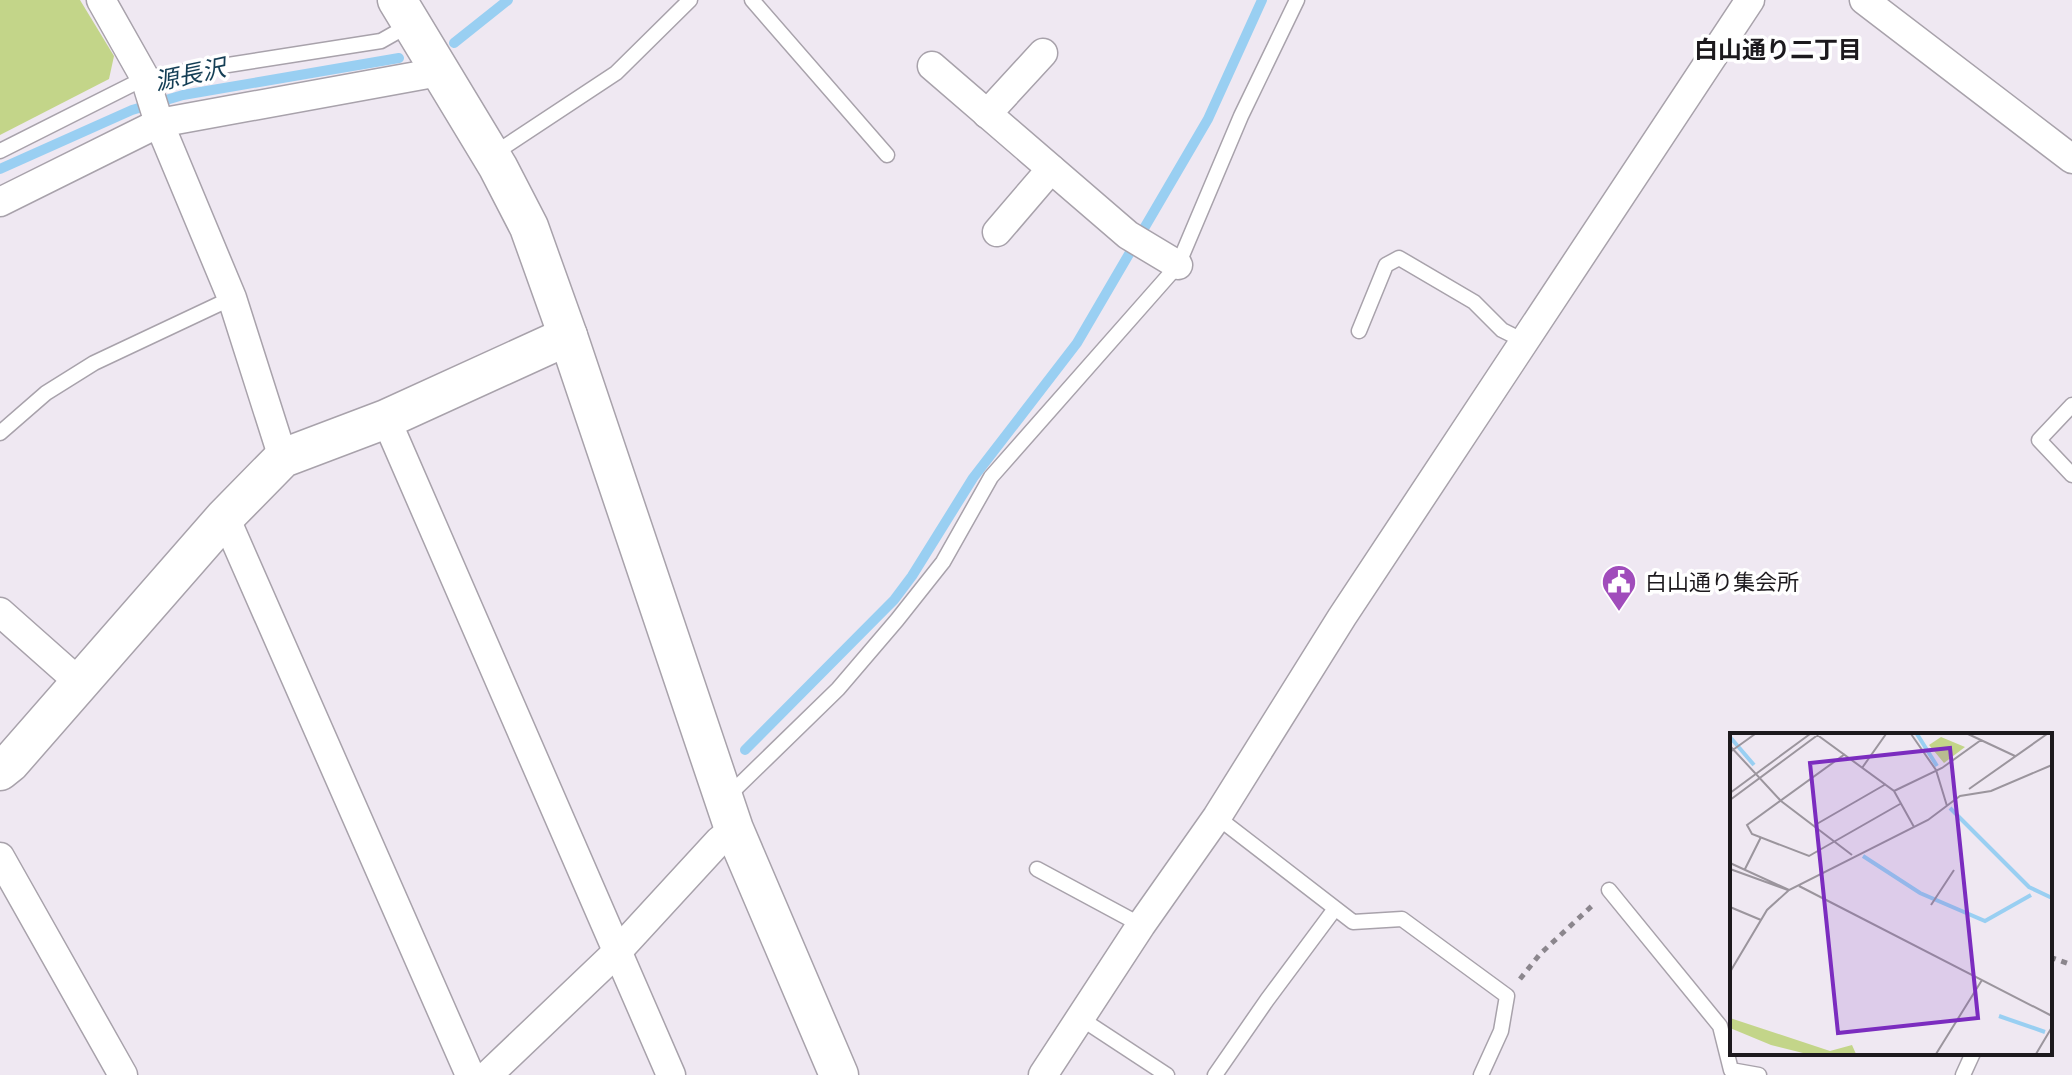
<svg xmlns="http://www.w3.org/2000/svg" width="2072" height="1075" viewBox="0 0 2072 1075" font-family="Montserrat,'Noto Sans JP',sans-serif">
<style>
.green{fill:#c3d589}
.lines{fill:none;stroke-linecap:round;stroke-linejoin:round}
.stream{stroke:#99cff2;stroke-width:10}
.lane-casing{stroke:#a8a2ab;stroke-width:17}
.street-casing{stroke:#a8a2ab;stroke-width:31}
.secondary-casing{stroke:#a8a2ab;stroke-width:41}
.path{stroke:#8b868d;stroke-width:5;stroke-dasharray:6 6;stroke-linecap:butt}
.lane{stroke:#fff;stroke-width:14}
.street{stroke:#fff;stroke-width:28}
.secondary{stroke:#fff;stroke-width:38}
.labels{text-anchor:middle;stroke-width:7;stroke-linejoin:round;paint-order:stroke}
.poi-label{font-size:22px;fill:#1c191d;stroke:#fff;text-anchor:start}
.neighbourhood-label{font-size:24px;font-weight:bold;fill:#1c191d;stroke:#fff}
.water-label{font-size:24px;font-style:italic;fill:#143e55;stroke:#fff}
.inset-river{fill:none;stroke:#99cff2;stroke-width:4}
.inset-road{fill:none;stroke:#9b959d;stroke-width:2}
.view{fill:#7b2cbf;fill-opacity:0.15;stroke:#7b2cbf;stroke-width:4}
.inset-edge{fill:none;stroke:#1c191d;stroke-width:4}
</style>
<rect width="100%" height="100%" fill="#efe8f2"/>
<polygon class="green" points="0,0 80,0 114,56 109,79 0,135"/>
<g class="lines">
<g class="stream">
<polyline points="454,43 508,0"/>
<polyline points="0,169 132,110 183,95 399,58"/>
<polyline points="745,750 894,600 912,576 973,478 1077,343 1208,119 1262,0"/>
</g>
<defs>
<g id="lane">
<polyline points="752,0 887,155"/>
<polyline points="0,151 145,78 381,41 411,24"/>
<polyline points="492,155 616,73 690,0"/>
<polyline points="1359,331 1386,265 1399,258 1474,302 1502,330 1524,341"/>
<polyline points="2072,405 2039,440 2072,475"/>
<polyline points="0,433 46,393 94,363 232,298"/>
<polyline points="727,797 838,689 897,620 943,562 991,477 1178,265 1241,116 1297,0"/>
<polyline points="1217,817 1353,922 1402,919 1507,996 1501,1031 1481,1075"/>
<polyline points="1037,869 1141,925"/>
<polyline points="1609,890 1720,1026 1731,1070 1759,1075"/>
<polyline points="1080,1018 1167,1075"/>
<polyline points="1215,1075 1267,1000 1334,910"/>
<polyline points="1963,1075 1973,1053"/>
</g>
<g id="street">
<polyline points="101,0 145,78 159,123 232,298 283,458"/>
<polyline points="1864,0 2072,159"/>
<polyline points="932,66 1128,235 1178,265"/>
<polyline points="987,114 1043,53"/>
<polyline points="0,202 159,123 439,72"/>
<polyline points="997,232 1051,169"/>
<polyline points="386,419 671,1075"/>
<polyline points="225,517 470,1075"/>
<polyline points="0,612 80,683"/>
<polyline points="0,857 123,1075"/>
<polyline points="488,1075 616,953 719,841 734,829"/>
<polyline points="1043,1075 1141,925 1217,817 1342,617 1750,0"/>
</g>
<g id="secondary">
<polyline points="397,0 498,167 529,227 568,336 734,829 839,1075"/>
<polyline points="0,771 10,763 225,517 283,458 386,419 568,336"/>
</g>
</defs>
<use href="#lane" class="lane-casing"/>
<use href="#street" class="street-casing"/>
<use href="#secondary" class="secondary-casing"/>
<g class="path">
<polyline points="2050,957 2072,965"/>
<polyline points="1520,979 1540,954 1594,904"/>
</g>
<use href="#lane" class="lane"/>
<use href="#street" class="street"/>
<use href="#secondary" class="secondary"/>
</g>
<defs>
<symbol id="civic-pin" viewBox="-11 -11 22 30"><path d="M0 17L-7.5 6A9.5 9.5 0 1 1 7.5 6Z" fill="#a04cbb" stroke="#fff"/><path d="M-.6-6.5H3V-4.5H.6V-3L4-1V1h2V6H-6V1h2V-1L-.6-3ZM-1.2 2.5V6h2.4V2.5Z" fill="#fff"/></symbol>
</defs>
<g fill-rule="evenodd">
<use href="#civic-pin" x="1599" y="562" width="40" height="54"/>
</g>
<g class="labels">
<g class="poi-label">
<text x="1645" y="590">白山通り集会所</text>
</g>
<g class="neighbourhood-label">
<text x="1778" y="58">白山通り二丁目</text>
</g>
<g class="water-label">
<text transform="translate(190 75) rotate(-12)" y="8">源長沢</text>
</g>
</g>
<g transform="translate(1730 733)">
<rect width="322" height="322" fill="#efe8f2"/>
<path d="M211 4 235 14 214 30 199 12ZM0 285 100 318 122 312 126 321H77L41 312 0 295Z" fill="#c3d589"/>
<path class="inset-river" d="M187 1 207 33M0 4 24 32M220 75 299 154 322 165M133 123 190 160 255 188 301 162M269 283 315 299"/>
<path class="inset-road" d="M86 1 164 58 184 94M181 1 206 37 217 73M238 1 285 23M0 13 51 68 122 122M0 19 25 1M115 21 17 92 22 101 79 123 170 71M132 35 156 1M239 56 317 1M164 58 212 35 251 7M0 60 80 1M0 67 89 1M85 92 156 51M0 130 59 157M0 136 58 157M15 136 31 104M69 153 322 283M201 172 224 137M0 174 31 187M0 239 37 177 59 157 198 87 230 63 261 58 322 32M206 321 252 247M306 321 322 294"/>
<path class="view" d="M220 15 248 285 108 300 80 30Z"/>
<rect width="322" height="322" class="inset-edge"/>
</g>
</svg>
